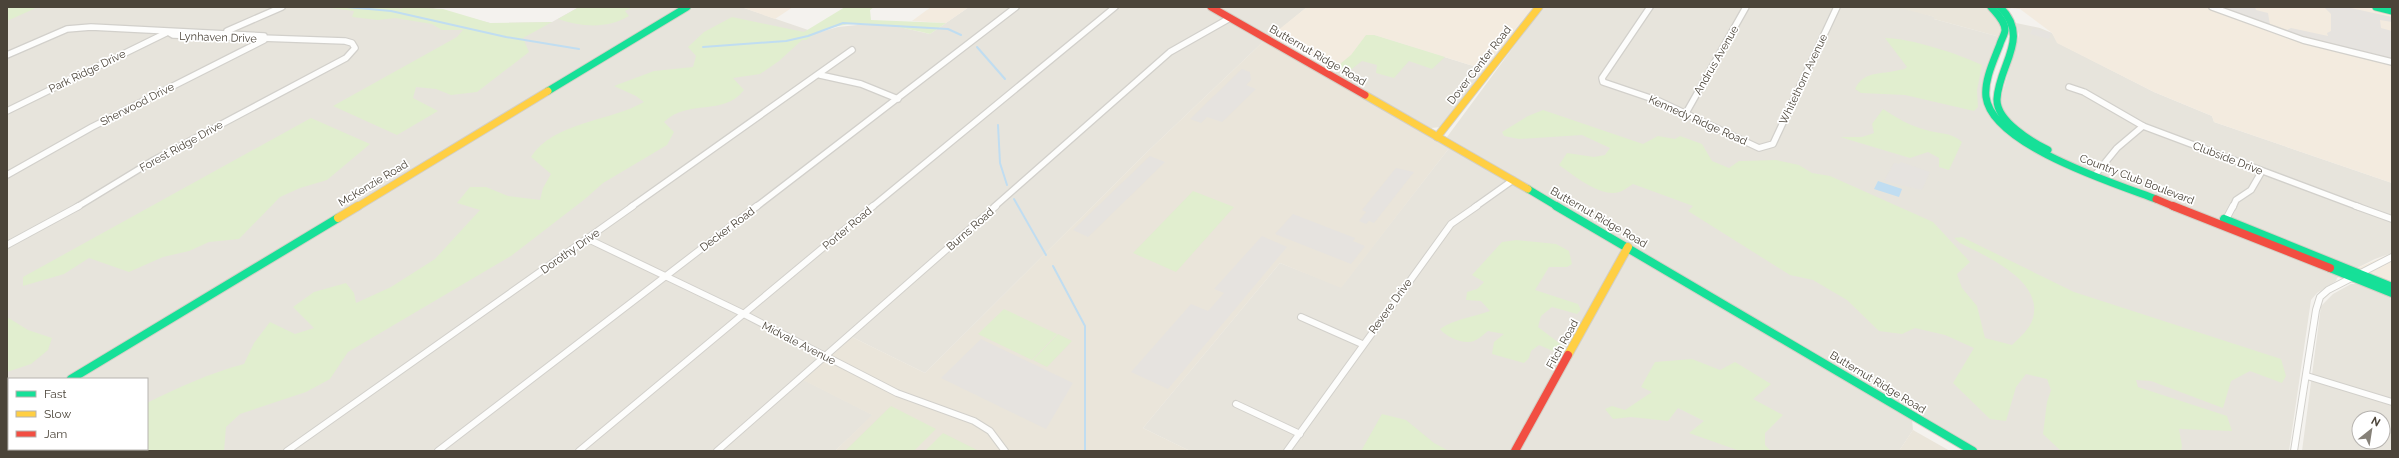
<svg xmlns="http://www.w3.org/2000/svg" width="2399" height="458" viewBox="0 0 2399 458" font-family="Raleway,sans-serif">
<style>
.residential{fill:#e7e4dc;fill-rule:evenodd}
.commercial{fill:#f3ebdf}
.education{fill:#eae5da}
.green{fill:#e1eecf}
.parking{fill:#e6e3df}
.water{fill:#c0ddf1}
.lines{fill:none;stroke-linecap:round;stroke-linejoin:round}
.stream{stroke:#c0ddf1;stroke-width:2}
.street-far1-casing{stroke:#d2d0cb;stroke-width:8}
.street-casing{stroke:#d2d0cb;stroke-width:8}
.fast-far1-casing{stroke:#d3cfc5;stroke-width:9}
.fast-casing{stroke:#d3cfc5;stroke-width:10}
.slow-far1-casing{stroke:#d3cfc5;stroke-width:9}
.slow-casing{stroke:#d3cfc5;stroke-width:10}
.jam-far1-casing{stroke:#d3cfc5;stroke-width:9}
.jam-casing{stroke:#d3cfc5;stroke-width:10}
.street-far1{stroke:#fdfdfc;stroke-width:5.5}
.street{stroke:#fdfdfc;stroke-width:6}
.fast-far1{stroke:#16e098;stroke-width:7}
.fast{stroke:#16e098;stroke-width:8}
.slow-far1{stroke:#ffcf43;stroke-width:7}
.slow{stroke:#ffcf43;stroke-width:8}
.jam-far1{stroke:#f24e42;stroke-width:7}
.jam{stroke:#f24e42;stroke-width:8}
.labels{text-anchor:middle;stroke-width:3.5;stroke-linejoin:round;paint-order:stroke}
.street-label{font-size:11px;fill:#4b4439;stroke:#fff}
</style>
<rect width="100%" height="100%" fill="#f4f2ee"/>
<g class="residential">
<polygon points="7,7 429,7 490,23 552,22 579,7 683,7 66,379 9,379 9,413 7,414"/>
<polygon points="693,7 741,7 817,33 838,27 867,24 895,26 930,34 969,7 1011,7 1017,9 1020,7 1208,7 1266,39 1146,153 925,373 850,336 802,379 873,415 835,451 7,451 7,420 9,419 9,449 147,449 147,379 75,379"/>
<polygon points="1217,7 1307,7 1271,37"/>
<polygon points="1543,7 1900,7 1935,17 1934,19 2000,37 1983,97 2000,128 2014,126 2002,108 2001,98 2019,35 2016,23 2040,28 2052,33 2058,43 2154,92 2212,116 2214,122 2392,183 2392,253 2375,259 2337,278 2336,281 2317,293 2311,300 2289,451 1977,451 1447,137"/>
<polygon points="1374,35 1486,70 1441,127 1431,128 1335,73"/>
<polygon points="1450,147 1912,419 1913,430 1899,451 1190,451 1143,428 1280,263 1341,287"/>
<path d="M2351 284H2357L2392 296V451H2302L2321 306 2333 294ZM2359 418H2383V442H2359Z"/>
</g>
<g class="commercial">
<polygon points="741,7 793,7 775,19"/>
<polygon points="931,7 969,7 946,23 912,21"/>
<polygon points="1307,7 1536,7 1486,70 1374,35 1338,69 1272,35"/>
<polygon points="2003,7 2371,7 2392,12 2392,183 2214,122 2212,116 2154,92 2057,43 2052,33 2020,9 2011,8 2008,11"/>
<polygon points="2392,253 2392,285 2379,278 2375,274 2357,268"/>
</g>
<g class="education">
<polygon points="1987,7 1993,11 2001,24 2000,37 1934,19 1934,17 1900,8"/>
<polygon points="1266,39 1450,147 1341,288 1280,263 1143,428 1190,451 835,451 872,415 801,379 850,336 925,373 1146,153"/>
<polygon points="1913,430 1950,451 1899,451"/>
</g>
<g class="green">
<polygon points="7,7 38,7 7,21"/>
<polygon points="332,7 395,7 401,9 403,7 443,9 490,23 552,22 523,38 529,52 477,92 451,95 436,89 416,87 413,98 438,111 397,135 333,106 457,37 463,30 442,30 432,24 395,18 378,20 352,17 354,11 331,8"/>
<path d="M579 7H633L625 11 629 16C607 29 582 27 558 19Z"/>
<path d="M845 7H874L870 10 871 20 946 23 930 34C891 25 841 14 806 40H802L779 61 760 74 733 78 744 90C723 117 689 98 664 122L674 132 667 145 603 183 585 199 511 256 348 352 330 379 306 392 240 414 226 427 224 451H44L47 449H147V403C179 387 210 373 244 364L254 343 270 322 295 334 314 328 293 307 314 292 346 283 354 293 356 303 391 287 435 259 480 210 457 203 470 187H486L508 196 540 200 543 188 551 174 531 157C553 122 611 121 644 102L636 96 614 86 654 71 693 67 696 56 688 47 704 32 732 17 804 32Z"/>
<polygon points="1366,35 1374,35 1445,57 1432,69 1409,61 1394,78 1376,73 1377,65 1362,61 1348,72 1335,68 1351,55"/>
<path d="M1885 38C1910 38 1959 54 1982 65L1977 90 1978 107 1974 111 1905 95 1861 93 1855 89C1864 70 1881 75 1899 70 1903 69 1904 70 1907 67Z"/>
<path d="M1883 109C1897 118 1910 126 1926 130 1939 134 1951 132 1962 142L1949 170 1939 167V158L1928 152 1910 158 1840 137H1862L1874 133 1872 124Z"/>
<path d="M1543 110 1643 144 1658 136 1675 139 1680 136 1702 144 1712 161 1729 168 1739 161 1776 160 1799 165 1812 173 1830 176 1933 222 1970 262 1957 274 1962 288 1977 306 1985 338 2012 345C2020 337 2030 329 2033 318 2043 280 1987 257 1960 243L1954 238 1962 237 2074 292 2281 359 2286 376 2282 383 2250 371 2231 381 2223 408 2151 381 2136 380 2138 387 2227 416 2232 431 2179 429 2182 446 2181 451H2061L2043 434 2047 402 2051 390 2047 379 2026 374 2016 387 2006 421 1990 419 1953 383 1974 348 1945 335 1915 328 1902 334 1879 331 1847 300 1813 280 1790 275 1688 211 1693 206 1633 184C1627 188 1621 193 1613 193 1595 193 1573 175 1559 165L1567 153 1594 157 1605 155 1610 148 1582 135 1519 139 1504 136 1502 132 1528 116Z"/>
<polygon points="311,118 370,144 327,180 300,188 280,197 239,239 209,242 189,251 163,257 129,272 89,258 64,274 23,286 23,277"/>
<polygon points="1193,191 1234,207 1176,272 1133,253"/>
<path d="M1516 240 1556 244 1569 251 1572 264 1567 267H1549L1535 290 1578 304 1581 310 1577 314 1552 307 1541 316 1538 327 1563 346 1553 351 1539 345 1531 351 1529 358 1524 363 1492 354 1494 342 1504 334 1488 331C1484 334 1479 339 1474 341 1464 345 1446 337 1440 329 1455 319 1473 317 1490 311L1481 301 1466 300 1467 292 1477 289 1484 282 1472 275 1502 242Z"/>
<polygon points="1004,309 1057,334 1032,360 978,334"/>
<polygon points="7,317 28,330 52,338 48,350 31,364 7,372"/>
<polygon points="1058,334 1072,341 1047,367 1033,360"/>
<polygon points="1692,359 1720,370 1735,362 1771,384 1753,399 1783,415 1765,433 1765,445 1771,451 1740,451 1689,433 1704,421 1678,408 1668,421 1631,417 1613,419 1605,409 1612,406 1625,410 1652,392 1641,387 1655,362"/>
<polygon points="891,406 936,429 914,451 845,451"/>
<polygon points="1382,414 1406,420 1434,443 1449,451 1361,451"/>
<polygon points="943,433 979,451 925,451"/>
</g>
<g class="parking">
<polygon points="2221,7 2255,7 2256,10 2268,13 2270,25"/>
<polygon points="2324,7 2346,7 2392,17 2392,22 2380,20 2381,28 2392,31 2392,59 2305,38 2285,31 2291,28 2328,36 2327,33 2331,31 2331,14"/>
<polygon points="2033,28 2051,33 2049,39 2030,34"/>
<polygon points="1242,69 1250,72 1251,80 1246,85 1256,89 1222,122 1207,117 1201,123 1190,119"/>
<polygon points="1150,156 1165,162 1088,237 1073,230"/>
<polygon points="1901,162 1930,172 1922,190 1884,181 1894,163 1899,164"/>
<polygon points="1396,168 1414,172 1374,223 1369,221 1366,224 1359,221 1366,212 1362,210"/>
<polygon points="1293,214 1355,238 1353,241 1365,246 1351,264 1275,234"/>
<polygon points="1262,236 1287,247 1168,389 1131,372 1191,304 1208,311 1224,293 1214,289"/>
<polygon points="981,339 1073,383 1046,429 941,378"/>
</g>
<polygon class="water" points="1878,181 1902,189 1899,197 1874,189"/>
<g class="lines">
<g class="stream">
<polyline points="347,7 391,11 506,37 579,49"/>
<polyline points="703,47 786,41 808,36 843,23 948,29 961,35"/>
<polyline points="977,47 1005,79"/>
<polyline points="998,125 1000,163 1007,185"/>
<polyline points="1014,199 1046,255"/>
<polyline points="1053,266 1085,326 1085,451"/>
</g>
<defs>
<g id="street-far1">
<polyline points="1650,7 1602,78 1603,82 1659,101 1759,148 1773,144 1837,7"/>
<polyline points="2212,7 2303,40 2392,62"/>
<polyline points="227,31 282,7"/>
<polyline points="7,55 67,29 91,27 264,36"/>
<polyline points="820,75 861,84 898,99"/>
<polyline points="2069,87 2084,92 2143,126 2359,207"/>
<polyline points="7,111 166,33"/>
<polyline points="1686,113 1746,7"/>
<polyline points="7,175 92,127 264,40"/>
<polyline points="2095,175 2117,148 2143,126"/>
<polyline points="77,207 154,160 346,58 355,48 352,43 345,41 173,35 168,32"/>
<polyline points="631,207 852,50"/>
<polyline points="756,207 1016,7"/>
<polyline points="872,207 1115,7"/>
<polyline points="994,207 1170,52 1230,18"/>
<polyline points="1475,207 1513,180"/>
<polyline points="2233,207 2236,200 2251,190 2262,171"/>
</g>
<g id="street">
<polyline points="2356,206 2392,219"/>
<polyline points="2224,223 2233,206"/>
<polyline points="588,239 738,311 897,393 974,421 990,431 1005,451"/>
<polyline points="7,245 79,206"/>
<polyline points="1301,317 1362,344"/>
<polyline points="2307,376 2392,402"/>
<polyline points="1236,404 1300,434"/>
<polyline points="287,451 633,206"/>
<polyline points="438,451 757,206"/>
<polyline points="579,451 873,206"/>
<polyline points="717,451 996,206"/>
<polyline points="1287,451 1451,224 1477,206"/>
<polyline points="2294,451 2316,310 2320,297 2328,290 2392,257"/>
</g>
<g id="fast-far1">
<path d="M1991 7C1996 13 2005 21 2005 30 2005 34 2001 40 2000 44 1994 60 1984 80 1986 97 1992 145 2116 184 2156 199"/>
<path d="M2000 7C2031 38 1999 64 1997 99 1996 121 2032 142 2048 150"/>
<polyline points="2376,7 2392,11"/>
<polyline points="548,91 687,7"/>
<polyline points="1528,189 1558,207"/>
</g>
<g id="fast">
<polyline points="1556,206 1973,451"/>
<polyline points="2224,219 2392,287"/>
<polyline points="2330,268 2392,293"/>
<polyline points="71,379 338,218"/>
<polyline points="7,418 9,416"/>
</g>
<g id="slow-far1">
<polyline points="1365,95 1528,189"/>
<polyline points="1437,137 1539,7"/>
<polyline points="357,207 548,91"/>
</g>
<g id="slow">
<polyline points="338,218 358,206"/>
<polyline points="1568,355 1628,247"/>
</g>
<g id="jam-far1">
<polyline points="1211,7 1365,95"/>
<polyline points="2156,199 2175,207"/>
</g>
<g id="jam">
<polyline points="2173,206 2330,268"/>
<polyline points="1515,451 1568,355"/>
</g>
</defs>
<use href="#street-far1" class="street-far1-casing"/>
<use href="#street" class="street-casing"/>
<use href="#fast-far1" class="fast-far1-casing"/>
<use href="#fast" class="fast-casing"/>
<use href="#slow-far1" class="slow-far1-casing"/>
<use href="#slow" class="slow-casing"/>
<use href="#jam-far1" class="jam-far1-casing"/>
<use href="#jam" class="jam-casing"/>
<use href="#street-far1" class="street-far1"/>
<use href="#street" class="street"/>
<use href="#fast-far1" class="fast-far1"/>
<use href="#fast" class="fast"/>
<use href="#slow-far1" class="slow-far1"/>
<use href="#slow" class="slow"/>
<use href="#jam-far1" class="jam-far1"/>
<use href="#jam" class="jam"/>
</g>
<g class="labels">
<g class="street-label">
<text transform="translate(218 37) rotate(2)" y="4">Lynhaven Drive</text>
<text transform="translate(1318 55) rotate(30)" y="4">Butternut Ridge Road</text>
<text transform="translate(1716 60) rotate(-60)" y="4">Andrus Avenue</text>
<text transform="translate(1479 65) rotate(-52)" y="4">Dover Center Road</text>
<text transform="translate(87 71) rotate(-26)" y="4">Park Ridge Drive</text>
<text transform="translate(1803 79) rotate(-65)" y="4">Whitethorn Avenue</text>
<text transform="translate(137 104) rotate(-27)" y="4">Sherwood Drive</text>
<text transform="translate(1698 120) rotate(24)" y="4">Kennedy Ridge Road</text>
<text transform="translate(181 146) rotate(-29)" y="4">Forest Ridge Drive</text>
<text transform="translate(2228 158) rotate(21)" y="4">Clubside Drive</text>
<text transform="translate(2137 179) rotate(21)" y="4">Country Club Boulevard</text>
<text transform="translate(373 183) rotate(-31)" y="4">McKenzie Road</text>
<text transform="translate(1599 217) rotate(30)" y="4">Butternut Ridge Road</text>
<text transform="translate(847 228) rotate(-40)" y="4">Porter Road</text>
<text transform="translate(727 229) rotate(-37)" y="4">Decker Road</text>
<text transform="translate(970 229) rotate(-41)" y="4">Burns Road</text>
<text transform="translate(570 251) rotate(-35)" y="4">Dorothy Drive</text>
<text transform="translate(1390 306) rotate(-54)" y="4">Revere Drive</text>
<text transform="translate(799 343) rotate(27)" y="4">Midvale Avenue</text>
<text transform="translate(1562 344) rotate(-61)" y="4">Fitch Road</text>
<text transform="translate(1878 382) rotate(31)" y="4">Butternut Ridge Road</text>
</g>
</g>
<rect width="2399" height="458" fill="none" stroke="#4b4439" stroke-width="16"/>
<rect x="8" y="378" width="140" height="72" fill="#ffffff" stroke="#b7b4b0"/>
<rect x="16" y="391" width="20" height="6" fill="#16e098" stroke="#b7b4b0"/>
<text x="44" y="398" font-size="12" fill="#4b4439">Fast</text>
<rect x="16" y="411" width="20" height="6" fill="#ffcf43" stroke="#b7b4b0"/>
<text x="44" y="418" font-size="12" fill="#4b4439">Slow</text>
<rect x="16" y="431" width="20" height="6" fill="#f24e42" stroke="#b7b4b0"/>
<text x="44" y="438" font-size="12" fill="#4b4439">Jam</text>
<g transform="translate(2371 430) rotate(30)"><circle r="19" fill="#ffffff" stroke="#b7b4b0"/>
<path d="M0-3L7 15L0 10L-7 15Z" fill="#868178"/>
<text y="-6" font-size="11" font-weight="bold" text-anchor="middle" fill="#4b4439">N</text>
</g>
</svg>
